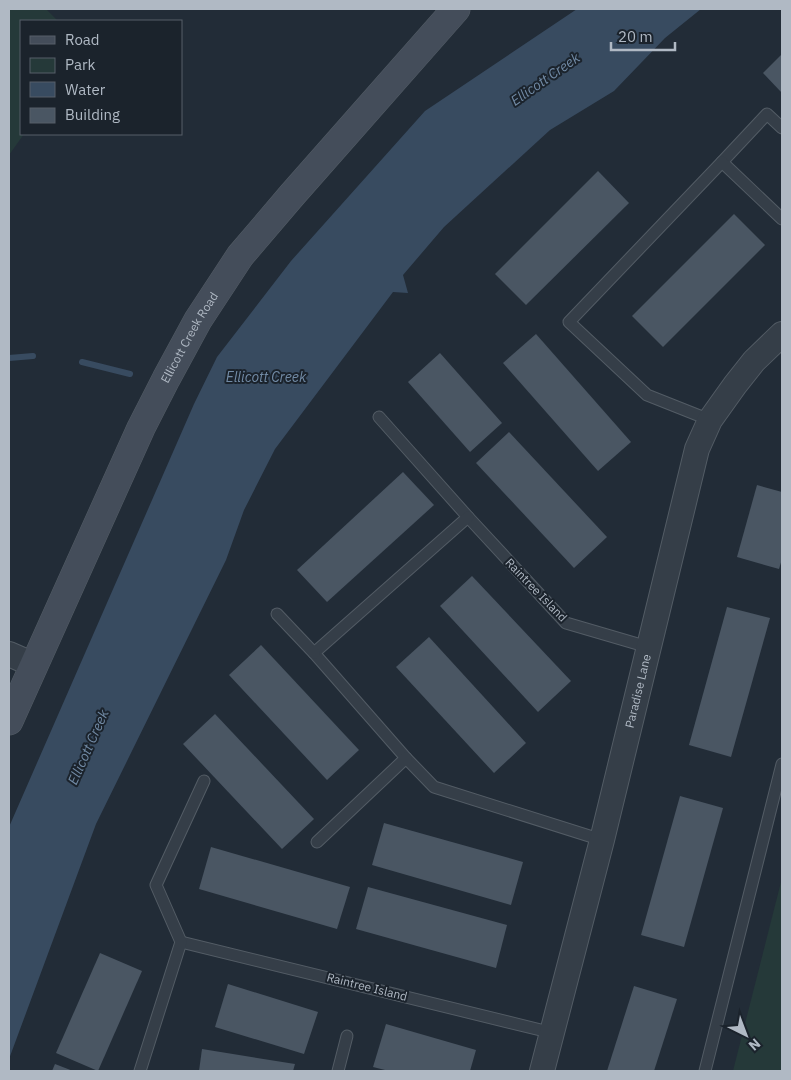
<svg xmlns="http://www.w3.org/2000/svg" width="791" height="1080" viewBox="0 0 791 1080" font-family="'IBM Plex Sans',sans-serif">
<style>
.green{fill:#253939}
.water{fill:#384b60}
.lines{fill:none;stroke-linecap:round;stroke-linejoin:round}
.stream{stroke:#384b60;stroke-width:6}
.building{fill:#4a5663}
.lane-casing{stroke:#535c65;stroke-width:13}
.street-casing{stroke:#535c65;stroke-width:26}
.secondary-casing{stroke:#535c65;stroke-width:29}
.lane{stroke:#353e48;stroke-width:11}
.street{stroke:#353e48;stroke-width:24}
.secondary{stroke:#444d5a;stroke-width:28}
.labels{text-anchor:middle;stroke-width:4;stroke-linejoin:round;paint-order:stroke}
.street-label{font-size:12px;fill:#b0b9c4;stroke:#1b232c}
.water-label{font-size:14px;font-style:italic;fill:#728ba6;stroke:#1b232c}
</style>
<rect width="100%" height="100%" fill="#222c37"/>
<g class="green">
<polygon points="9,9 46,9 58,21 21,21 21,134 24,134 9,155"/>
<polygon points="782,878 782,1071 733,1071"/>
</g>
<polygon class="water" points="577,9 701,9 665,38 614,91 550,130 444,227 403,275 408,293 393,292 275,449 244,510 226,560 96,824 9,1059 9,827 194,404 217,357 291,261 425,111"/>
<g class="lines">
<g class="stream">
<polyline points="9,358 33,356"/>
<polyline points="82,362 130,374"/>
</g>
</g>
<g class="building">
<polygon points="782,54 782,93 763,73"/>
<polygon points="598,171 629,203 526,305 495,274"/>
<polygon points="734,214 765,245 663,347 632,316"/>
<polygon points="536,334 631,442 598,471 503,363"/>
<polygon points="440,353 502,423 470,452 408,382"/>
<polygon points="509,432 607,537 574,568 476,463"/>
<polygon points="403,472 434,505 327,602 297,570"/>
<polygon points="757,485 782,492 782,559 779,569 737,557"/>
<polygon points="472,576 571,681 538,712 440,606"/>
<polygon points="727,607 770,618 731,757 689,745"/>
<polygon points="429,637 526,743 494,773 396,667"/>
<polygon points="261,645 359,750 327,780 229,675"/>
<polygon points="215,714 314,819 282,849 183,744"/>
<polygon points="680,796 723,808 684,947 641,935"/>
<polygon points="384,823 523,862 511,905 372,865"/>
<polygon points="211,847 350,887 337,929 199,889"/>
<polygon points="368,887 507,925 496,968 356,929"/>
<polygon points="100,953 142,971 98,1071 56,1053"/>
<polygon points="228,984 318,1012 304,1054 215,1027"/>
<polygon points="634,986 677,999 654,1071 607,1071"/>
<polygon points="386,1024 476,1050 470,1071 389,1071 373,1067"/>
<polygon points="202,1049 295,1064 293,1071 199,1071"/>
<polygon points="55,1064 73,1071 52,1071"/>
</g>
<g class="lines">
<defs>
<g id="lane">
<polyline points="722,162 767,114 782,128"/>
<polyline points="379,417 468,517 566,623 648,647"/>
<polyline points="710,420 647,395 569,322 722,162 782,219"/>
<polyline points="468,517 314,653 406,758 434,787 602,840"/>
<polyline points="277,614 314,653"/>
<polyline points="317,842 406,758"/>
<polyline points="181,942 553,1033"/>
<polyline points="140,1071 181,942 156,885 204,781"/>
<polyline points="338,1071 347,1036"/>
<polyline points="705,1071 782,764"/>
</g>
<g id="street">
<polyline points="9,654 34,665"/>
<path id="s1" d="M542 1071 602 840 697 449 710 420 735 385 754 361 782 334"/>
</g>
<g id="secondary">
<path id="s2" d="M9 721 141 428 166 379 198 320 240 256 292 195 456 9"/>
</g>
</defs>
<use href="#lane" class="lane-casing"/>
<use href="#street" class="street-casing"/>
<use href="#secondary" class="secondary-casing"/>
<use href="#lane" class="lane"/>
<use href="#street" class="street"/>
<use href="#secondary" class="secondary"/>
</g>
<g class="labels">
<g class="street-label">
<text dy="4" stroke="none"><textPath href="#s2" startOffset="424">Ellicott Creek Road</textPath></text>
<text transform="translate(536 590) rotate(46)" y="4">Raintree Island</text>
<text dy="4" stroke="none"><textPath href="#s1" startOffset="392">Paradise Lane</textPath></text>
<text transform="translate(367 987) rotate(14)" y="4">Raintree Island</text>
</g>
<g class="water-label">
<text transform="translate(545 79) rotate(-35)" y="5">Ellicott Creek</text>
<text x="266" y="382">Ellicott Creek</text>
<text transform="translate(88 747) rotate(-66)" y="5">Ellicott Creek</text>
</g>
</g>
<rect width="791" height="1080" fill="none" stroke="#b0b9c4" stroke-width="20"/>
<rect x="20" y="20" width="162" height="115" fill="#1b232c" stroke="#575f69"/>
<rect x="30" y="36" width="25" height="8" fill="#444d5a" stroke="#575f69"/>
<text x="65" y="45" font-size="15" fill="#b0b9c4">Road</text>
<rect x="30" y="58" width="25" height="15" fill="#253939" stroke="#575f69"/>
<text x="65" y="70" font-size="15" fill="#b0b9c4">Park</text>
<rect x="30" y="82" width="25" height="15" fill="#384b60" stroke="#575f69"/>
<text x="65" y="95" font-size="15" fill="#b0b9c4">Water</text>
<rect x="30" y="108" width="25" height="15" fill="#4a5663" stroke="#575f69"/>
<text x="65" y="120" font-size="15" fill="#b0b9c4">Building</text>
<g transform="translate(746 1035) rotate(138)" stroke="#1b232c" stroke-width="4" paint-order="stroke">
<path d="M0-4L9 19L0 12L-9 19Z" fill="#b0b9c4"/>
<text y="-8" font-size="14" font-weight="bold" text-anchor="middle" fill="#b0b9c4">N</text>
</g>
<path d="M611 42v8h64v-8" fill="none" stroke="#b0b9c4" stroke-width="2.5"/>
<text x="618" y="42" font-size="15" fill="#b0b9c4" stroke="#1b232c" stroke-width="4" paint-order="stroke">20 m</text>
</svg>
